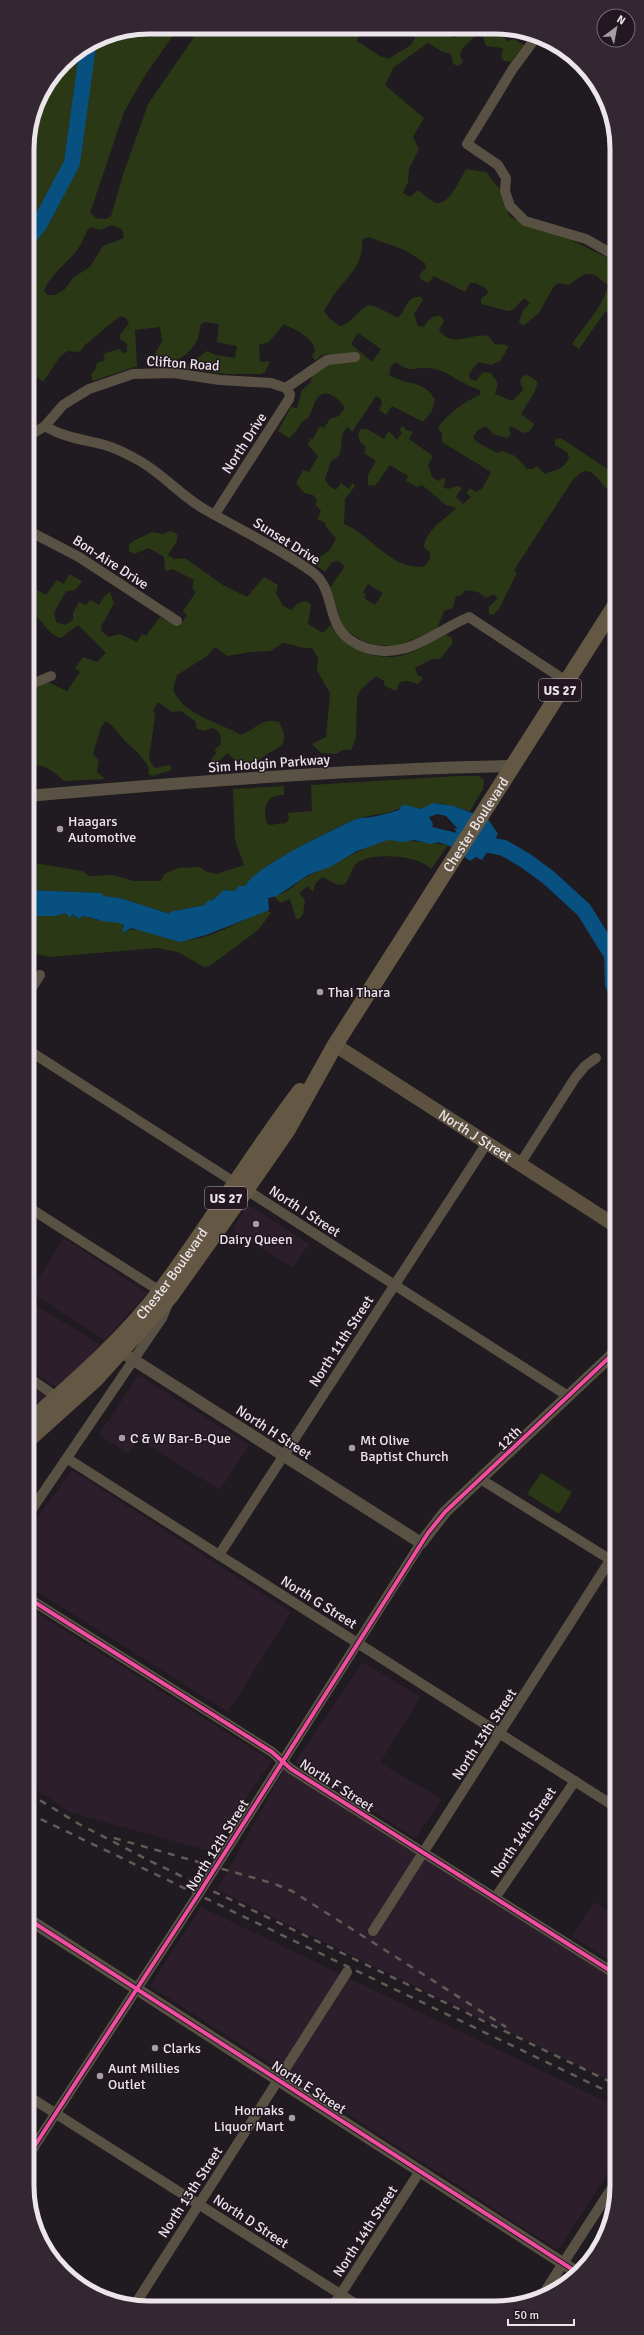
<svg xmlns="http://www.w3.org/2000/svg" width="644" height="2335" viewBox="0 0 644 2335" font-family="Signika,sans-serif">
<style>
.built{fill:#2c1e2b}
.green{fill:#2a3815;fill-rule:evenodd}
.water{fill:#085080;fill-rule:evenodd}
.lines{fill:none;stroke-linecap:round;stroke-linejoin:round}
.river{stroke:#085080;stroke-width:16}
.minor{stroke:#595244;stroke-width:10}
.tertiary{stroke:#595244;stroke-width:12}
.secondary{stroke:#5c523f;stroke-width:14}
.trunk{stroke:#645844;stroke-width:16}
.rail{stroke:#625c55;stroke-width:2.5;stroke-dasharray:7 7;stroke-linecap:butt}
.cycleway-casing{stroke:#231822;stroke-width:6}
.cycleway{stroke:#ef4d9e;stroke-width:4}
.poi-dot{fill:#a59ea4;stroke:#231822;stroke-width:1.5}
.labels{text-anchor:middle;stroke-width:3;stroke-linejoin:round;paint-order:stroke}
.shield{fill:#231822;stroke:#b0a8af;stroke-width:1}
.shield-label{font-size:13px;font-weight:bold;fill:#ece5eb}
.street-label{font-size:14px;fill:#ece5eb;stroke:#231822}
.poi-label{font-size:14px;fill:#ece5eb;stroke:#231822;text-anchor:start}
.rim{fill:none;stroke:#ece5eb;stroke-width:5}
</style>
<rect width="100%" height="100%" fill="#201b20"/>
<g class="built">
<polygon points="248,1205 309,1244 293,1268 232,1230"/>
<polygon points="64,1238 147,1293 105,1340 30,1292"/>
<polygon points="28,1300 100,1345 62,1387 57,1388 28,1368"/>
<polygon points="138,1375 249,1445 220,1490 138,1439 129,1454 99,1435 108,1421 126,1432 109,1421"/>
<polygon points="28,1385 44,1395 46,1400 28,1419"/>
<polygon points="72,1470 291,1612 228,1712 28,1586 28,1530"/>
<polygon points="28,1607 272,1761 209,1851 69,1812 28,1784"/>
<polygon points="363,1662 420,1697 380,1763 442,1799 415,1838 295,1762"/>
<polygon points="285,1768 617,1976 617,2084 217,1890"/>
<polygon points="594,1902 615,1916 617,1914 617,1965 572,1936"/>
<polygon points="201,1907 617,2107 617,2159 558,2250 150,1986"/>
</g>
<g class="green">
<path d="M149 27H179L146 74 124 112 90 213 96 218 106 219 111 216 122 178 148 104 201 27 362 28 357 41 380 56 388 59 411 45 415 38 411 29H440L455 38 460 29H504L503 36 507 41 514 39 524 45 511 62 504 61 501 57 503 48 486 46 482 34 479 32 462 49 460 56 463 62 458 66 453 64 451 54 441 51 428 43 394 67 385 85 424 118 413 137 419 149 409 169 408 182 403 193 410 197 418 190C423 193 431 202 436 203 450 205 460 179 466 169L486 172 502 192 509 216 527 226 555 232 616 262V316L608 311 605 312 579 349 572 344C584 326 599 311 607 290L608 285 595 275 585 274 568 285 558 283 554 286 539 313 523 326 519 322 523 310 530 303 524 298 513 310 508 311 481 304V299L488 293 487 289 475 283H470L465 292 434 276 428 283 422 280 419 275 426 268 425 263 405 250 368 237 362 240C364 264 349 275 336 292 331 298 328 305 324 311L329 318 340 326C352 323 357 311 368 305L377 307 398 318C406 311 406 295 421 297L423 300 414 314 418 326 424 327C428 320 432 315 441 316L444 321 439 330C453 349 470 333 488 336L495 344 507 345 508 348 500 361 491 365 478 362 469 374 470 379 476 381 483 372 491 373 498 383 495 394 512 401 523 390 520 381 523 376 528 375 538 382 534 393 521 414 534 424 530 431 524 433 511 426 509 429 511 434 508 438 493 434 486 426 477 431 473 437 477 442 497 453 503 451 515 456 527 469H532L537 466 545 474C556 469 564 470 569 457L567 452 555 445V439L561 438 612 472 611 479 616 483V494C612 492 606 489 603 485 592 471 587 464 572 481L514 570 517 573 499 609 493 615 489 614V607L498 598 493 594 486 598 478 592 465 590 462 595 456 596 453 608 444 611 437 629 398 646 375 645 363 641 344 629 330 588 345 566 338 561 332 562 325 572 312 562 330 550 336 538 326 527 325 523 317 519 321 511 316 505 317 500 313 495 304 493 296 483 303 470 309 472 318 456 308 445 310 438 312 440 320 426 324 428 330 419 339 416 345 408C340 399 324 386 316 400 313 405 312 412 308 418 300 421 297 433 289 438L278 431 291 407 297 408 302 390 311 382C310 371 322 368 330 363L328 354 322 355 315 361 312 356 315 351C314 337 295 330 284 324L269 342 259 345 260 362 270 361 265 372 261 374H226L183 369 207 351 215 355 235 358 237 346 217 342 219 324 205 322 201 324C198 344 192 352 174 362L168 359 160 365 153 366 150 363 162 341 160 327 135 330 137 366 93 381 91 374 95 370 97 363 105 360 103 354 119 349 123 353 127 352V344L121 340 119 336 129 323 126 318 120 316 85 345 80 352 67 351 59 358 43 382 38 377 32 383 27 381V141L36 102 63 63 103 36ZM111 225 122 229 124 238 103 246 90 267 74 277 64 290 55 295H48L44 291C51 273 67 264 78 249 83 242 84 234 90 227L101 230ZM358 333 381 349 372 362 351 344ZM395 362C414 374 410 367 427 368 443 369 452 377 464 383 470 387 475 387 481 391L480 395C465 401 446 415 438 428L442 434V442L491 472 482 489 476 492 470 488 466 493 471 497 463 504 456 497 462 488 458 486 448 489 443 487 446 480 443 478 438 481 432 477 428 465 433 456 409 439 413 432 406 430 404 426 399 429 402 433 397 440 389 431 384 439 367 429H361L358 434 360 442 366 447 364 453 376 461 368 475V485L375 486 390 465 408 476 406 481 417 487 422 485 446 505 456 508C445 520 426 529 424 547L430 553V558L425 566C392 572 372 535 344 524L345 499 355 486 352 483 349 489 341 483 336 490 329 486 325 479 331 461C349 454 335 437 348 427L352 432 376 396 380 398 382 403 379 410 386 415 392 406 423 422 432 411 435 400C424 379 407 386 389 375L391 366ZM368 584 383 593 375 605 364 598 366 595 363 592Z"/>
<path d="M170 531 177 534V541L168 555 174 559 185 558 223 585 247 597 264 577 278 585 276 593 283 606 291 610 297 604 305 601 311 604 308 624 323 633 331 624C340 647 376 661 400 656 416 652 431 642 446 635L451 637 453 643 440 659H432L415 668 417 674 423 678 418 684 407 681 400 682 396 691 385 686 384 681 376 676 361 689 357 698 356 738 351 750H343L336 754 321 753 312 744 326 737 330 693 317 671 318 658 312 648C300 649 294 644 283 643L270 651 251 652 227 656 215 647 207 656 177 675 173 690C185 716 217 721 241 735 255 730 262 717 279 722 290 743 283 745 267 754 260 759 255 763 247 766L238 763 227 753 219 761 212 762V757L216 754 215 749 221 744C221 736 221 732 213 728L203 731 196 728V722L181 711 172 712 158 702 153 710 155 716 149 759 155 768 170 765 172 770 152 776 148 774 149 768C142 756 136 751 126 742 119 735 115 727 106 721L101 727 93 754 99 761 97 772 105 779 64 781C55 773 46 764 34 766L28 775 27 690 48 682 67 691 80 672 75 668 83 657 97 662 106 653 78 625 61 638C47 634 46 623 32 614L27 615V584L46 595 57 580 64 584 69 574 82 581C77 589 75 592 66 591L54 613 56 622 65 625 73 620V613L79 602 86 605 90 600 99 605 105 595 110 592 114 603 102 625 101 631 109 637 120 634 137 642 142 634 146 636 160 617 179 627 187 615 183 611 196 592 192 588 194 580 173 569 165 571 164 557 149 548 134 554 129 551V545C135 538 144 537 151 532L163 534Z"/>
<path d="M457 776H479L484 780 483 789 470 811 455 807H451C437 798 430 808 418 809L406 805C388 816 372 813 354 820 332 829 253 869 245 886L235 891 226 890 205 905 169 912 170 914 120 898 104 896 101 893 28 890V862L82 871 90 876 113 875 133 881H161L164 874 179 868 199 867 207 872 217 874 244 865 235 840 233 789 284 786V795C280 795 275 795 271 798 264 803 263 819 269 825L286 823 289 819 288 813 312 811 311 785Z"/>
<path d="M388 840C409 841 428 842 448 845L431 869C419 855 371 852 357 863 351 868 350 878 345 884L338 885 322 877 315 884 313 892 308 886 299 893 305 900 303 914 299 919H296L290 899 280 903 273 895C283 896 292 887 300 881 310 874 320 871 330 866 349 857 369 844 388 840Z"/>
<path d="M267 910 271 913 258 930 211 965 204 967 178 952 157 948 50 957 28 952V916H55L66 913 70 919 72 914 80 919 83 916 102 921 119 922 124 925 122 932C139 924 158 938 176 940 207 943 238 921 267 910Z"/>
<polygon points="541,1473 572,1492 559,1514 527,1494"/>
</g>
<path class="water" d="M433 803 454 806 488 819 498 834 482 860 476 857 470 861 450 846 438 842 431 844 414 840 404 842 388 840 357 851 330 867 308 875 277 896 268 898 269 910 206 935 180 942 131 928 122 933 124 925C116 921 110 923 102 921 96 919 90 917 83 916L79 919 72 914 70 919 66 913 55 916H28V890L101 893 104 896 120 898 170 914 169 912 205 905 207 901 213 900 224 890 235 891 239 886H245C253 868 330 831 354 820 359 817 366 818 372 817 381 815 390 813 399 810L401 806 406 805 421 809ZM438 814 446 816 458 829 454 828 457 833 432 827 433 824 429 817Z"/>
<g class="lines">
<g class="river">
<polyline points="27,239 39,225 72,163 88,46"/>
<polyline points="470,841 504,848 526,861 548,877 584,910 612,955 613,984 616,991"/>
</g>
<g class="minor">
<polyline points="537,36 512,70 467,144 498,165 506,178 505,191 510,206 525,221 586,239 616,256"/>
<polyline points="286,388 327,360 355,357"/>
<polyline points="45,426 63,405 89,389 133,374 173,373 220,380 271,383 286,388 290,394 289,399 215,514"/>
<path d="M27 437 45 426C64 438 87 440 108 446 118 449 129 455 138 460 162 473 180 495 204 509 239 529 277 547 311 571 341 592 319 632 366 648 406 661 435 631 469 617L566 681"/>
<polyline points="27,530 79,557 177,621"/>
<polyline points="27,686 51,676"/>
<polyline points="28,994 40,975"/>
<polyline points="28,1050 568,1396"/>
<polyline points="520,1164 575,1078 585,1066 596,1058"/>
<polyline points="28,1207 163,1293"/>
<polyline points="28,1377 61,1400"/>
<polyline points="68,1459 617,1808"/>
<polyline points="482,1480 611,1560"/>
<polyline points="28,1515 162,1318 167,1306"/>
<polyline points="219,1555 487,1143"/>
<polyline points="28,1598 272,1752 291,1769 617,1975"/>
<polyline points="495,1898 575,1781"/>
<polyline points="373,1931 616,1551"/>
<polyline points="28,2001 29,2001"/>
<polyline points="28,2096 359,2306"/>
<polyline points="28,2156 203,1887 421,1543"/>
<polyline points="542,2296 617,2180"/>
<polyline points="134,2306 347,1972"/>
<polyline points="333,2306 420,2171"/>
</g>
<g class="tertiary">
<path d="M28 796C189 782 351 769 513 766"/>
<polyline points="115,1348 421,1543 445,1512 616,1351"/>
<polyline points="28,1919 578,2273"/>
</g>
<path class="secondary" id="s1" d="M335 1045 616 1226"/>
<g class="trunk">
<path id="s2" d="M28 1423C74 1382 123 1340 161 1290 210 1225 251 1155 300 1091"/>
<path id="s3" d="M28 1440 96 1379 170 1297 246 1190 287 1131 335 1045 616 604"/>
</g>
<g class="rail">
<polyline points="28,1793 79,1824 152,1862 617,2085"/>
<polyline points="28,1813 617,2096"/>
<polyline points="114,1838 272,1883 292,1891 506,2027"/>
</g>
<defs>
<g id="cycleway">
<polyline points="28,1598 272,1752 291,1769 617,1975"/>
<polyline points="28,1919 578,2273"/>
<polyline points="28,2156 198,1895 428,1533 445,1512 616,1351"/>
</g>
</defs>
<use href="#cycleway" class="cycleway-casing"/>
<use href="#cycleway" class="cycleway"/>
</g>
<g class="poi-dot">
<circle cx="60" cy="829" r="4"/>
<circle cx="320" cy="992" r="4"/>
<circle cx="256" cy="1224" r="4"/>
<circle cx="122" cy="1438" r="4"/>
<circle cx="352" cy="1448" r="4"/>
<circle cx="155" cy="2048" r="4"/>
<circle cx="100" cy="2076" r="4"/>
<circle cx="292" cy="2118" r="4"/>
</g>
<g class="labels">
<g class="shield">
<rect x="539" y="679" width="42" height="22" rx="3"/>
<rect x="205" y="1187" width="42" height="22" rx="3"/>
</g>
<g class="shield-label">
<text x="560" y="695">US 27</text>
<text x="226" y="1203">US 27</text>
</g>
<g class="street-label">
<text transform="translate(183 363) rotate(4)" y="5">Clifton Road</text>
<text transform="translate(244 443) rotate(-57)" y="5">North Drive</text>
<text transform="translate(287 541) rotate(32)" y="5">Sunset Drive</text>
<text transform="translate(111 562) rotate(33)" y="5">Bon-Aire Drive</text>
<text transform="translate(269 763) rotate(-4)" y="5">Sim Hodgin Parkway</text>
<text dy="5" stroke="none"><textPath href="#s3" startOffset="765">Chester Boulevard</textPath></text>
<text dy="5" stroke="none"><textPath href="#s1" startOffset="167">North J Street</textPath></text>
<text transform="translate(305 1211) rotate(33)" y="5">North I Street</text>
<text dy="5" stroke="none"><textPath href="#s2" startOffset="208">Chester Boulevard</textPath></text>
<text transform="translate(341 1341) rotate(-57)" y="5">North 11th Street</text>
<text transform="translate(274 1432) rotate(33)" y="5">North H Street</text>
<text transform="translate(509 1438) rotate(-44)" y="5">12th</text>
<text transform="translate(319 1602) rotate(32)" y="5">North G Street</text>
<text transform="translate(484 1734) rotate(-57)" y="5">North 13th Street</text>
<text transform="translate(337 1785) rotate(33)" y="5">North F Street</text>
<text transform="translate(523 1832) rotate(-56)" y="5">North 14th Street</text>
<text transform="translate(217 1845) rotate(-58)" y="5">North 12th Street</text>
<text transform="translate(309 2087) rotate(33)" y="5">North E Street</text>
<text transform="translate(190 2192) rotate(-57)" y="5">North 13th Street</text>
<text transform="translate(251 2221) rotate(33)" y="5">North D Street</text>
<text transform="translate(365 2231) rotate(-57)" y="5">North 14th Street</text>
</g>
<g class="poi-label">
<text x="68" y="826">Haagars<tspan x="68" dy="16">Automotive</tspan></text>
<text x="328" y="997">Thai Thara</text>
<text x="256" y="1244" text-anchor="middle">Dairy Queen</text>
<text x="130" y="1443">C &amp; W Bar-B-Que</text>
<text x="360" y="1445">Mt Olive<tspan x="360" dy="16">Baptist Church</tspan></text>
<text x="163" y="2053">Clarks</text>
<text x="108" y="2073">Aunt Millies<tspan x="108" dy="16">Outlet</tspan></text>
<text x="284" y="2115" text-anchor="end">Hornaks<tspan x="284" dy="16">Liquor Mart</tspan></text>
</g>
</g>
<path d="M0 0H644V2335H0ZM149 34H495A115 115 0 0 1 610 149V2186A115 115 0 0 1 495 2301H149A115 115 0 0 1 34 2186V149A115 115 0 0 1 149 34Z" fill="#332832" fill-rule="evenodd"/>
<path class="rim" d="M149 34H495A115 115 0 0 1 610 149V2186A115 115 0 0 1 495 2301H149A115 115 0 0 1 34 2186V149A115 115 0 0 1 149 34Z"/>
<g transform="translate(616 28) rotate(32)"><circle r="19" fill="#231822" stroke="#736a72"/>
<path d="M0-3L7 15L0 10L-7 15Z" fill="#a59ea4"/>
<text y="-6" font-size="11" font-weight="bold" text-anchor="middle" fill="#ece5eb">N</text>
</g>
<path d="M508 2319v6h66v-6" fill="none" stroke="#ece5eb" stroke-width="2"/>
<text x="514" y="2319" font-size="12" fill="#ece5eb" stroke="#231822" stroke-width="3" paint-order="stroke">50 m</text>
</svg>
